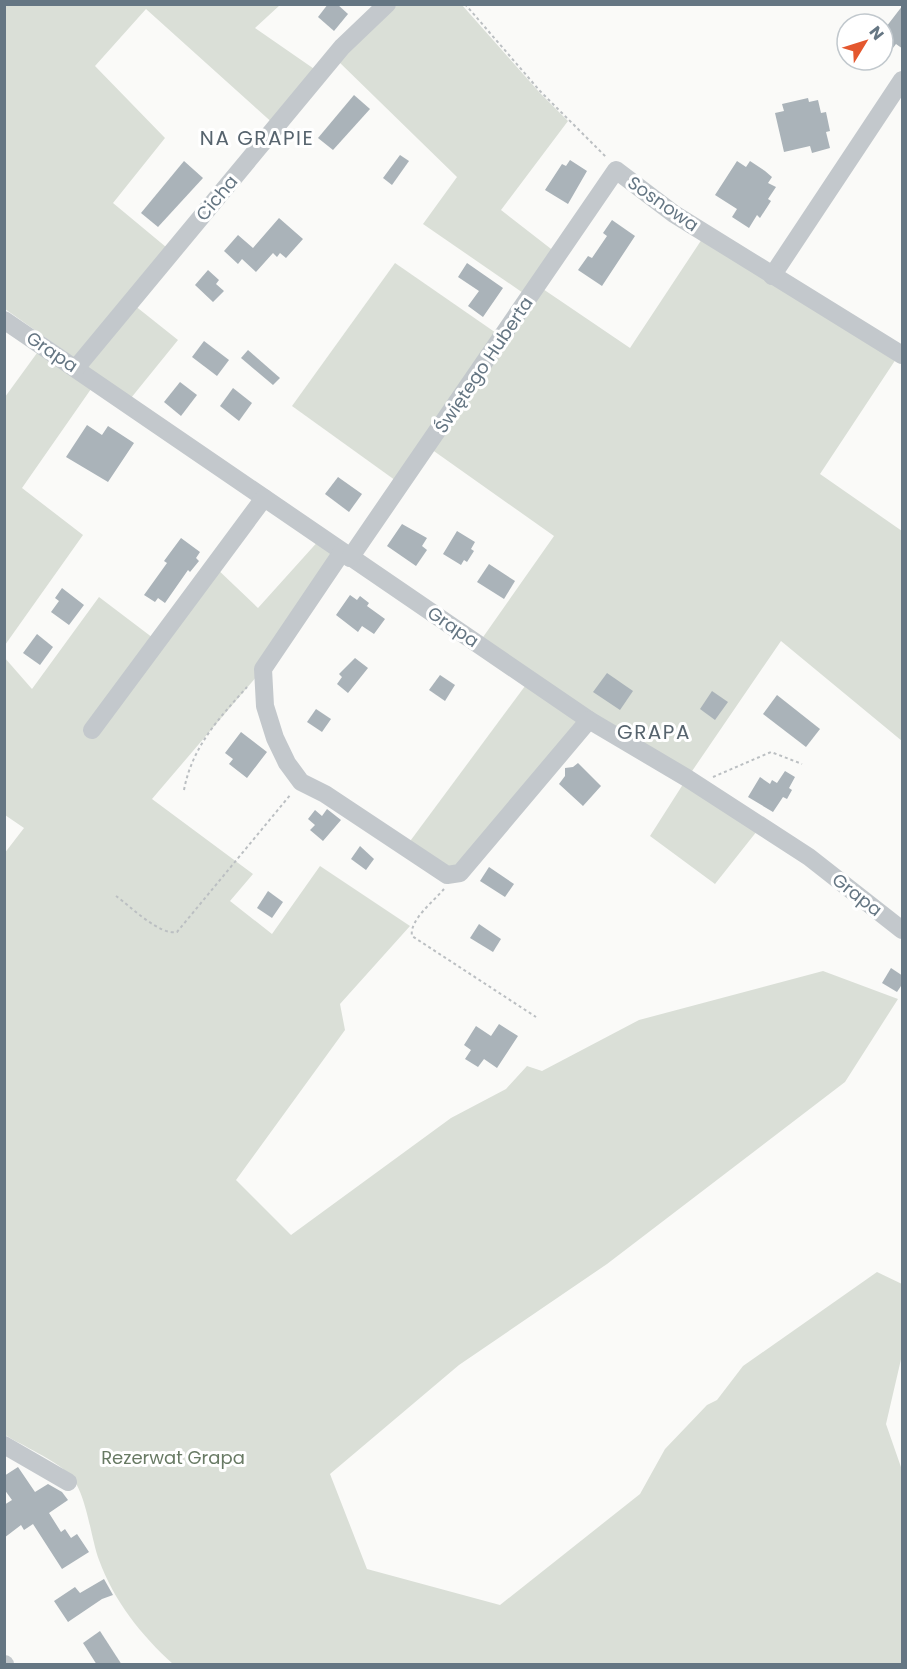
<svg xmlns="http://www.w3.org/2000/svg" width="907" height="1669" viewBox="0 0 907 1669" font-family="Poppins,sans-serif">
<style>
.green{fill:#dadfd7}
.building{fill:#aab3b9}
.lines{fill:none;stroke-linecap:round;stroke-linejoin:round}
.path{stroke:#bbbfc2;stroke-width:2;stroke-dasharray:3 3;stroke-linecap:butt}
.minor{stroke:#c3c8cc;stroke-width:18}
.labels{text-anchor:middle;stroke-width:6;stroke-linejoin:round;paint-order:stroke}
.street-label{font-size:18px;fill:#657683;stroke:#fff}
.park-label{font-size:18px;fill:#687a64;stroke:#fff}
.neighbourhood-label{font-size:20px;letter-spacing:1.5px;fill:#57646e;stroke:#fff}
</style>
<rect width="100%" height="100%" fill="#fafaf8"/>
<g class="green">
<polygon points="4,5 280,5 255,28 320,73 276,126 146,9 95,66 165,138 113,203 172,252 134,305 178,340 131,398 5,309"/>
<polygon points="392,5 462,5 540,93 568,121 501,210 555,252 526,295 423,224 457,177 337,60"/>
<polygon points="704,236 898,356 820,474 902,531 902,741 781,641 688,777 761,826 715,884 650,836 687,778 481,640 554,536 431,449 543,289 630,348"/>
<polygon points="395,263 499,335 399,483 292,406"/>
<polygon points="37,353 91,389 22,488 83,535 5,645 5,397"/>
<path d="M321 538 342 552 263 669 152 799 253 874 230 901 272 934 320 866 410 926 340 1004 345 1030 236 1180 291 1235 451 1118 506 1089 527 1066 542 1071 639 1020 823 971 898 999 845 1082 607 1264 459 1365 330 1474 367 1569 500 1605 640 1494 665 1449 707 1405 717 1400 743 1366 877 1272 902 1284V1355L886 1424 902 1470V1664H173C141 1635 114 1601 99 1560 90 1536 87 1491 68 1473 53 1459 23 1446 5 1435L4 854 24 828 5 815 4 657 32 689 99 597 157 641 214 566 258 608Z"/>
<polygon points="528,682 583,720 455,866 447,868 408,844"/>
</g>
<g class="building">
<polygon points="328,4 337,4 348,14 334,31 318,17"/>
<polygon points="903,5 903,49 896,44 883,61 883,31"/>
<polygon points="354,95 370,109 333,150 318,138"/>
<polygon points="808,98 809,102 818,100 821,113 826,112 830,131 826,132 830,148 812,153 810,146 784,152 775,113 784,111 782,104"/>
<polygon points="400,155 409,161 392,185 383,178"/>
<polygon points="570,160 587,171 568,204 545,190 562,164 566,166"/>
<polygon points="184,161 203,178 158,227 141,213"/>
<polygon points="737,161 746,167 750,161 765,171 772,177 768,183 776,187 768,199 771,201 760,218 757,215 749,228 732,217 737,209 715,195"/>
<polygon points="279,218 303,239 286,258 280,253 277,257 273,253 256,272 242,259 238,264 224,251 238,235 253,248"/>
<polygon points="612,220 635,236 602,286 578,270 588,256 592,258 607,236 603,233"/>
<polygon points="467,263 503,288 483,317 468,306 479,291 458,277"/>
<polygon points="208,270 219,280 216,284 224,291 213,302 195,285"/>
<polygon points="204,341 229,360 217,376 192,357"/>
<polygon points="248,350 280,378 273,385 241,358"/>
<polygon points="180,382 197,395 181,416 164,402"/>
<polygon points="233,388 252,403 239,421 220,406"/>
<polygon points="87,425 102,435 108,426 134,443 108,482 66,457"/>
<polygon points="338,477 362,494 349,512 325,494"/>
<polygon points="402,524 427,538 422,546 427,550 416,566 387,546"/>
<polygon points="457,531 475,542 471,549 474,551 467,562 464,560 461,565 443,554"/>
<polygon points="181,538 200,552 196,558 199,561 190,572 188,570 165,603 158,598 155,602 144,595 167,563 164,561"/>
<polygon points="489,564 515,581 504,599 477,582"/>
<polygon points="62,588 84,605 69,625 51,612 59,601 55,598"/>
<polygon points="350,595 357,600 360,596 369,603 367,606 385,619 374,634 362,626 358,632 336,615"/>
<polygon points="37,634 53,647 40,665 23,653"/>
<polygon points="355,658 368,668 348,693 337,684 342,677 339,674"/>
<polygon points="607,673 633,691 620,710 593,692"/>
<polygon points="440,675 455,685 445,701 429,690"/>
<polygon points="712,691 728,702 715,720 700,709"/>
<polygon points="777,695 820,729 806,747 763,714"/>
<polygon points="316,709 331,719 322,732 307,722"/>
<polygon points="241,732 267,752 247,778 229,764 233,759 225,753"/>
<polygon points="578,763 601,786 583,806 559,784 565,776 565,768 573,767"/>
<polygon points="785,771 795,777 789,788 792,790 787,799 783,797 773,812 748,797 760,777 770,784 772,780 777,783"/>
<polygon points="327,809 341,820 323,841 310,830 315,825 308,819 315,810 322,816"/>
<polygon points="360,846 374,859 366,870 351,859"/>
<polygon points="489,867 514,884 505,897 480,881"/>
<polygon points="268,891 283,902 272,918 257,908"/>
<polygon points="479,924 501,939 493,952 470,938"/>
<polygon points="891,968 903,976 903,983 897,992 882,983"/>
<polygon points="499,1024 518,1036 497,1068 484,1059 478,1067 465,1059 471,1050 464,1045 476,1026 491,1036"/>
<polygon points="18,1467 35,1492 48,1484 62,1492 68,1500 49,1513 61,1532 65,1529 71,1538 77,1534 89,1552 62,1569 33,1524 24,1530 21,1525 4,1538 4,1505 12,1500 4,1489 4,1476"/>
<polygon points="104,1579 113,1595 102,1599 68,1622 54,1601 75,1587 80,1593"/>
<polygon points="100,1631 122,1665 97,1665 83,1643"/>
</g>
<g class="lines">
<g class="path">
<polyline points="465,4 540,91 607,158"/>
<polyline points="713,777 771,752 802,764"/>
<path d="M184 790C192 747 219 718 247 687"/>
<path d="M444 889C434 901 409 920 412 936L536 1017"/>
<path d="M116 896C130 906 160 936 177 932L291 794"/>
</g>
<g class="minor">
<polyline points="772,276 902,80"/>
<polyline points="4,320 589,720 687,778 809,857 902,930"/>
<polyline points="76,368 342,47 387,4"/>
<polyline points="342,552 263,669 265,706 275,738 287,763 301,782 325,794 447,875 460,873 589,720"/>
<polyline points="350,558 616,170 674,214 902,355"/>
<polyline points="92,730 264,498"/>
<polyline points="4,1445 68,1482"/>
<polyline points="4,1664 5,1664"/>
</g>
</g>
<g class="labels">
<g class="street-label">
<text transform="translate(217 198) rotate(-50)" y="6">Cicha</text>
<text transform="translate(663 204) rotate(35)" y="6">Sosnowa</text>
<text transform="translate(52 352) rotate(34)" y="6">Grapa</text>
<text transform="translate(484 365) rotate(-56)" y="6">Świętego Huberta</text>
<text transform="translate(453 627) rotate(34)" y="6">Grapa</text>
<text transform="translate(857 895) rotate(38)" y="6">Grapa</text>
</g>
<g class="park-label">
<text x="173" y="1464">Rezerwat Grapa</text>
</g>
<g class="neighbourhood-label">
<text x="257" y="145">NA GRAPIE</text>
<text x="654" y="739">GRAPA</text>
</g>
</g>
<rect width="907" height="1669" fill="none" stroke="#657683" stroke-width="12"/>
<g transform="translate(865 42) rotate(52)"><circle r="28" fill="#ffffff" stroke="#c1c8cd" stroke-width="1.5"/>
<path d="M0-4.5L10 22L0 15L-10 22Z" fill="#e4572e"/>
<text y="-9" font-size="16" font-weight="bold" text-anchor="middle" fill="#657683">N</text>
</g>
</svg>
